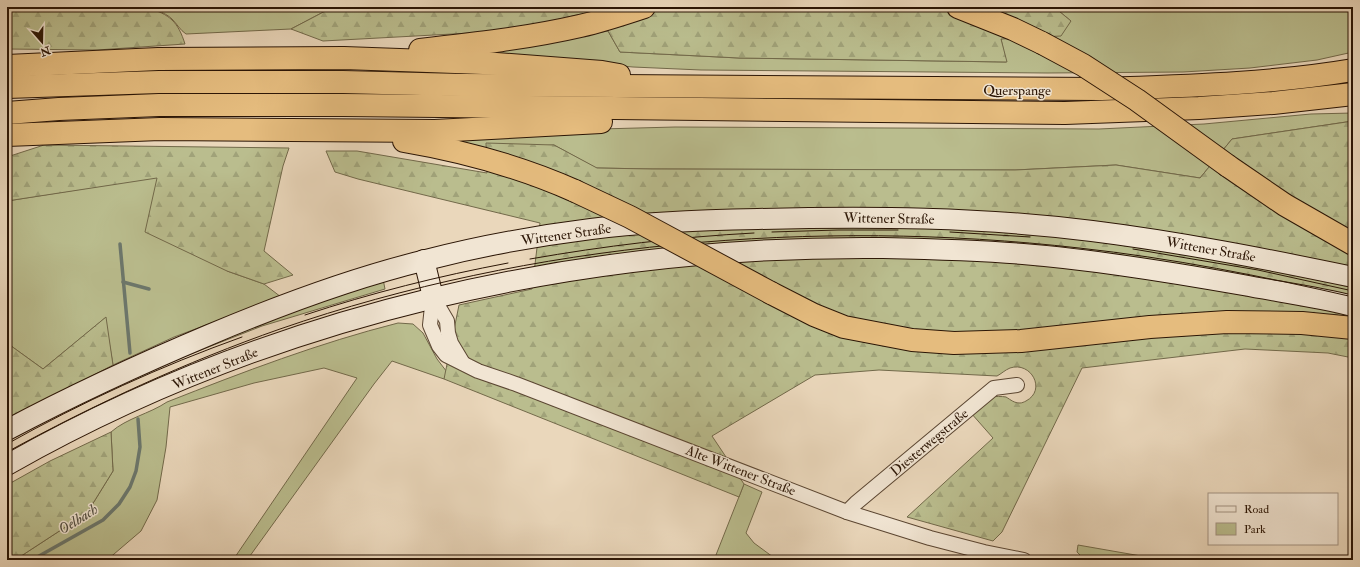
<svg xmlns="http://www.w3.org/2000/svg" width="1360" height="567" viewBox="0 0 1360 567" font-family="'IM FELL Double Pica',serif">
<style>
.green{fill:#babd8e;stroke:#72694a}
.forest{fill:url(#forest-firs);stroke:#72694a}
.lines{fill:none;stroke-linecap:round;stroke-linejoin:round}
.stream{stroke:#6c776c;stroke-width:3.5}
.minor-casing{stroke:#5b4632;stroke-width:16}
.secondary-casing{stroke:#2b1505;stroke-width:22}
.motorway-casing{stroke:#2b1505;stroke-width:24}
.minor{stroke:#f1e5d3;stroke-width:14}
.secondary{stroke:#f1e5d3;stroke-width:20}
.motorway{stroke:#e5bc7e;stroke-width:22}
.tram{stroke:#2b1505;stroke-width:1}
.motorway-bridge-casing{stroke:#2b1505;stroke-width:24;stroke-linecap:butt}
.motorway-bridge{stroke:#e5bc7e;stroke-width:22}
.labels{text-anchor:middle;stroke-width:3;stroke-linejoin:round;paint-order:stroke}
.street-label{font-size:14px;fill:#2b1505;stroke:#f1e5d3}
.water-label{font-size:15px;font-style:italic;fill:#514e41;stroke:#f1e5d3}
</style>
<defs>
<pattern id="forest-firs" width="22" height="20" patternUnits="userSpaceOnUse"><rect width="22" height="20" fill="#babd8e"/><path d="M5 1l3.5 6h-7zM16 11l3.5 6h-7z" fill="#a0a279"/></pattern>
</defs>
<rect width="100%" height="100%" fill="#ead7bb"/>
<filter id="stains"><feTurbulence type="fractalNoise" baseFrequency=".005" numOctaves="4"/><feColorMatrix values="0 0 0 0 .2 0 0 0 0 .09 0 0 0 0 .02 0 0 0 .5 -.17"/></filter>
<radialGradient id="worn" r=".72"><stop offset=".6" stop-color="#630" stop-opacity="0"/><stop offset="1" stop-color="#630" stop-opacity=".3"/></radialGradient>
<g class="green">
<path d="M142 7H333L291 29 186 34C180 30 177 24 172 19 165 12 151 8 142 7Z"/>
<polygon points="1054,7 1353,7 1353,52 1317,60 1250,68 1183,72 1047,73 701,70 633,67 498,55 498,50 608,31 620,52 739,58 1006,62 1001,39 1071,21"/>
<polygon points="1353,113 1353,121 1232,139 1200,178 1116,165 1015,170 652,169 596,168 554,145 486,149 463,144 463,138 600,129 675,127 1099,129 1204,124 1311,114"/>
<polygon points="157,177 227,271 264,284 281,297 174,337 113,365 105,318 43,369 7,343 7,201"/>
<path d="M383 279 385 289 262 326 160 366 104 390 29 428 7 440V438C51 414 97 392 143 371 221 336 301 305 383 279Z"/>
<path d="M398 323 413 324 423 333 437 359 447 372 444 379 392 361 374 384 247 560H233L357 378 324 368 254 383 170 407 166 447 157 500 141 531 107 560H15L87 513 113 471 111 432C127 418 149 414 167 402 243 372 319 343 398 323Z"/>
<polygon points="744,484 762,492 746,533 754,543 773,557 772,560 714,560"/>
<polygon points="1078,545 1164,560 1085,560 1077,552"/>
</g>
<g class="forest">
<path d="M7 7 147 8C170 14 178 22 185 44L97 50 7 49Z"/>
<polygon points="333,7 1054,7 1071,21 1061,36 1001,39 1007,62 739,58 620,52 608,31 603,9 508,31 323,41 291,29"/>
<path d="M1353 121V358L1328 353 1245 349 1082 368 1002 532 993 541 907 517 993 438 971 413 990 396C995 397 1002 396 1006 397 1011 400 1014 403 1020 403 1022 403 1024 402 1026 401 1047 390 1031 361 1010 368 1005 370 1001 374 997 376L879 370 815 375 712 436 744 484 739 497 444 379 459 305 532 289 540 223 358 179 335 172 326 151H357L487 173 486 143 554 145 597 168 652 169 1015 170 1116 165 1200 178 1232 139Z"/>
<polygon points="44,145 289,148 283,166 264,251 293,275 264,284 227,271 145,232 157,178 7,201 7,157"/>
<polygon points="106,317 113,365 7,420 7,343 43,369"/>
<polygon points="111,432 113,471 87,513 15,560 7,560 7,485 50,461"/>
</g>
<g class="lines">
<g class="stream">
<polyline points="120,244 130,353"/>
<polyline points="123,282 149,289"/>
<polyline points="32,560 103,520 119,504 130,487 136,471 140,447 138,419"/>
</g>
<defs>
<g id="minor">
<polyline points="433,297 430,325 439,346 446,355 478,371 516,384 847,512 930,538 984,552 1024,560"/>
<polyline points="433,297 447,321 448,333 451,343 463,363"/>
<polyline points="847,512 856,503 994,388 1017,385"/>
</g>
<g id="secondary">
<polyline points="424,260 433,297"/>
<path d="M7 430C73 395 140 364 209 335 280 305 352 278 426 260 480 246 535 236 591 229 646 222 702 220 758 219 869 216 981 217 1092 231 1180 242 1266 259 1353 277"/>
<path d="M7 465C273 314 579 245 883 248 930 249 976 250 1023 254 1097 260 1170 272 1243 285 1280 292 1317 297 1353 306"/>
</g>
<g id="motorway">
<polyline points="958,7 1013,29 1042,43"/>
<path d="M420 50C474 44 528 38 580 26 602 21 623 14 644 7"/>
<polyline points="7,66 158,59 344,58 483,63 602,72 619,75"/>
<path d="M7 87 159 82H343L461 85 1101 89C1185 86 1270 84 1353 70"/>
<polyline points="7,113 59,109 159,105 343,105 1065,113 1199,108 1273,103 1353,94"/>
<polyline points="7,135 160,129 435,131 601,122"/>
<path d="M404 141C463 151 521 167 575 191"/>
<polyline points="1228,166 1285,205 1353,244"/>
<polyline points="771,293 814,315 844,327 912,340 954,343 1021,341 1150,327 1227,322 1302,323 1353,328"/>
</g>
</defs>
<use href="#minor" class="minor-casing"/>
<use href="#secondary" class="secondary-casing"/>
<use href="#motorway" class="motorway-casing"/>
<use href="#minor" class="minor"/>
<use href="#secondary" class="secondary"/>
<use href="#motorway" class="motorway"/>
<g class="tram">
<polyline points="772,232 838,230 898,230"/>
<polyline points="950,232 1030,237"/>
<polyline points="1133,249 1258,270 1353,291"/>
<path d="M530 259C604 246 679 237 754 233"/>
<path d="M305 315C371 293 439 276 508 263"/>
<path d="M7 444C82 402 161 366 242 337"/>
<path d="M7 452C95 404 186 362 280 329 531 242 816 218 1079 248 1171 258 1262 276 1353 297"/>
</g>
<defs>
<g id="motorway-bridge">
<polyline points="1042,43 1083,65 1137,100 1228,166"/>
<polyline points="575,191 630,217 771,293"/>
</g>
</defs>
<use href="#motorway-bridge" class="motorway-bridge-casing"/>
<use href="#motorway-bridge" class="motorway-bridge"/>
</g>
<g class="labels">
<g class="street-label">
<text x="1017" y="95">Querspange</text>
<text transform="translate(889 218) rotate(1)" y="5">Wittener Straße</text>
<text transform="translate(566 234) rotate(-8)" y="5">Wittener Straße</text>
<text transform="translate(1211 249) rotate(10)" y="5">Wittener Straße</text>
<text transform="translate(215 368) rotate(-22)" y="5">Wittener Straße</text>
<text transform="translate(929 442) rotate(-40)" y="5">Diesterwegstraße</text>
<text transform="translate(741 470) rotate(21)" y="5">Alte Wittener Straße</text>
</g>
<g class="water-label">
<text transform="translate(78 519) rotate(-32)" y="5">Oelbach</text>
</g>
</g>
<rect width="1360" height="567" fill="none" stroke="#ead7bb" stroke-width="24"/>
<rect x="8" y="8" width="1344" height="551" fill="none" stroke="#2b1505" stroke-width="2"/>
<rect x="12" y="12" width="1336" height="543" fill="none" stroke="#2b1505"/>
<rect x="1208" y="493" width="130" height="52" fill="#f1e5d3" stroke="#a29281"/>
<rect x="1216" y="506" width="20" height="6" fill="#f1e5d3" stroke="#a29281"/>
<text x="1244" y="513" font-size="12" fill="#2b1505">Road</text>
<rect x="1216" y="523" width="20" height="12" fill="#babd8e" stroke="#a29281"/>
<text x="1244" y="533" font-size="12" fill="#2b1505">Park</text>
<g transform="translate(42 42) rotate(160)" stroke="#f1e5d3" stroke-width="3" paint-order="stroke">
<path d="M0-3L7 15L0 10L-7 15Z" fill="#2b1505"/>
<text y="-6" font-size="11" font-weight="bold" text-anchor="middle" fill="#2b1505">N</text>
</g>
<rect width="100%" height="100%" filter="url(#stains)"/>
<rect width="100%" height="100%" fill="url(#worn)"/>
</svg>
